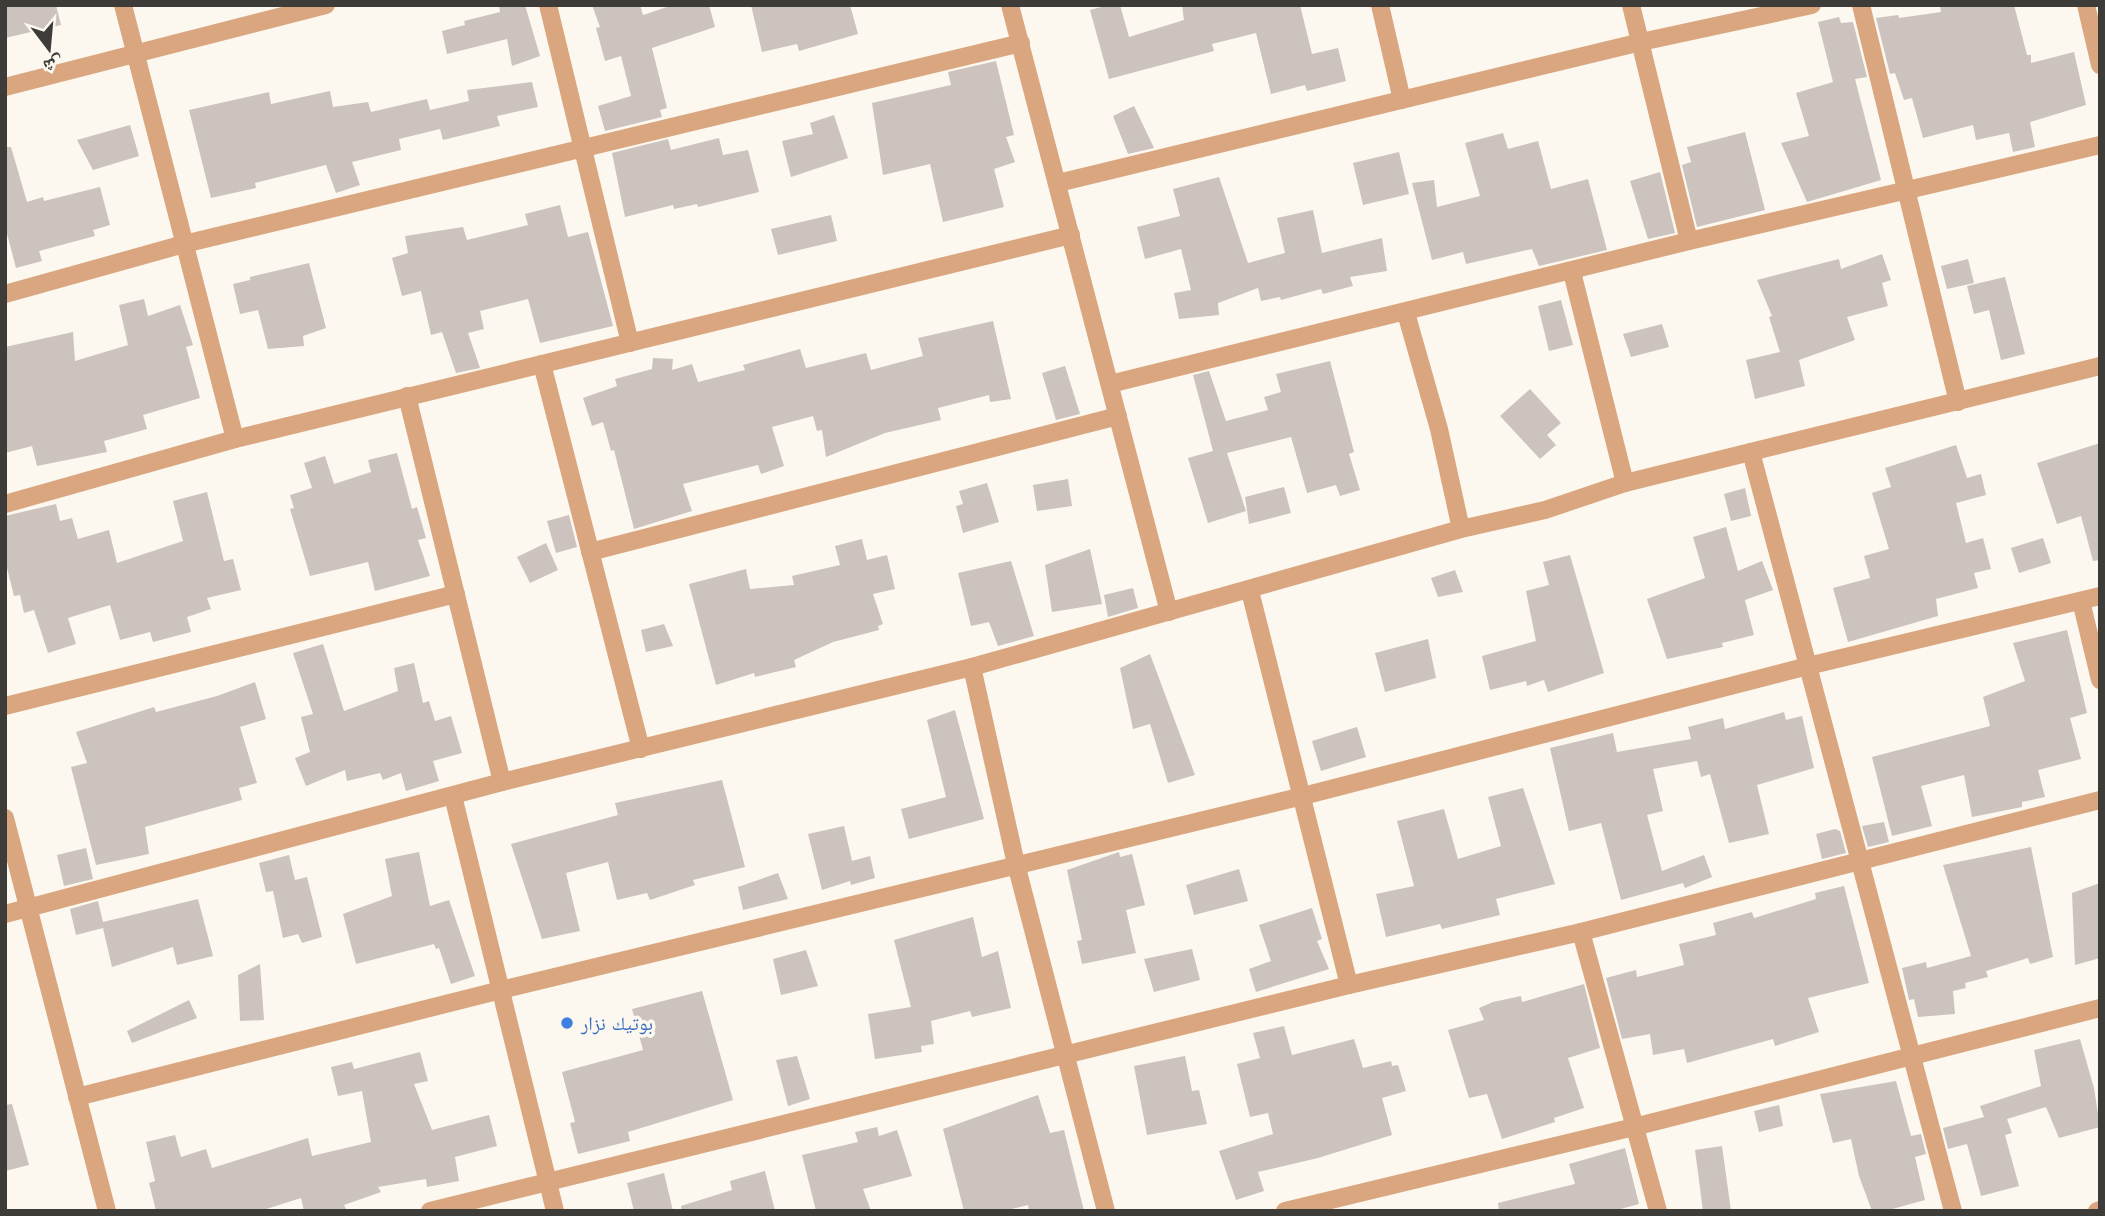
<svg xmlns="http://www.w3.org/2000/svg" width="2105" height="1216" viewBox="0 0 2105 1216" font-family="Jost,'Noto Naskh Arabic',sans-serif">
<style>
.building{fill:#ccc2be}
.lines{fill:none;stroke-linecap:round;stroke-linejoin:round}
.minor{stroke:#d9a67f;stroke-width:18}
.tertiary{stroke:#d9a67f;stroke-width:18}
.shop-dot{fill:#3f7fe0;stroke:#fcf8ef;stroke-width:2.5}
.labels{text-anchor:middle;stroke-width:7;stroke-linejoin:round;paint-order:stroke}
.shop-label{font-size:19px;fill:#366cbe;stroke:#fcf8ef;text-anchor:start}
</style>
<rect width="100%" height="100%" fill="#fcf8ef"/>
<g class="building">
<polygon points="5,5 56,5 61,25 5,38"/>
<polygon points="499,5 525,5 540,56 512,66 507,39 447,54 442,31 465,25 464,21 500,12"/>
<polygon points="592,5 640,5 643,15 673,5 709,5 715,27 652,48 667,108 660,110 662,117 605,131 598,106 631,96 621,56 605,61 596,28 600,27"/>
<polygon points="751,5 850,5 858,34 799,51 797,44 762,52"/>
<polygon points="1109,5 1120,5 1129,37 1184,20 1182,5 1300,5 1312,54 1338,48 1346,81 1307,91 1305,85 1271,94 1256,33 1212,44 1214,51 1109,79 1090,10"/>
<polygon points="1940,5 2014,5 2027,55 2031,55 2031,63 2074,52 2086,105 2030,122 2035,147 2013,152 2009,133 1976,140 1973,125 1923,138 1912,98 1904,100 1895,73 1890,74 1876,18 1898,15 1899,18 1941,12"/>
<polygon points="1839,17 1841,23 1853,22 1867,77 1855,79 1881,180 1807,202 1781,143 1809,136 1796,93 1833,82 1818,22"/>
<polygon points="996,61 1014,135 1006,137 1015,162 994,169 1004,207 943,222 930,164 883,175 872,103 951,85 948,72"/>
<polygon points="532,82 538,107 497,116 500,126 443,140 440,129 399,139 401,150 352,162 360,185 336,193 326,165 255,183 256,188 211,198 189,110 269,92 271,104 330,91 333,107 368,102 371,112 427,99 430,110 469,101 467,90"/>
<polygon points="1134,106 1154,148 1128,154 1113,116"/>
<polygon points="834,115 848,158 791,177 782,141 813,134 810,123"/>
<polygon points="130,125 139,156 93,170 77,140"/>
<polygon points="1745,132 1765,210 1697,227 1682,165 1691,162 1687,147"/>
<polygon points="1503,133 1508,149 1538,141 1551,189 1588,179 1607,250 1539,266 1532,249 1466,264 1463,252 1432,260 1412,183 1434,180 1437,207 1480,196 1465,143"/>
<polygon points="719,138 723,155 748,150 759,192 698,207 697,204 674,209 673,205 625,217 612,153 668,139 671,150"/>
<polygon points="5,147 11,147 27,202 43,197 44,201 100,187 110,225 93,230 95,236 39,251 42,261 16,268 5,226"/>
<polygon points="1399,152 1409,194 1363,205 1353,163"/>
<polygon points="1660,172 1675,233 1648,239 1630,181"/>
<polygon points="1219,177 1248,263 1285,253 1277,218 1313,210 1322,253 1382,238 1387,271 1350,277 1353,286 1323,294 1321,289 1281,300 1280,297 1261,301 1258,288 1218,303 1219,315 1179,319 1174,293 1191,290 1181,249 1145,259 1137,227 1180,216 1173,189"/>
<polygon points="560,205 568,237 588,232 613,326 540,343 528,299 480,311 484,329 468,333 480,368 456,373 442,332 431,335 421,291 402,296 392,258 408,253 405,236 463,227 467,240 528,225 525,214"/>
<polygon points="831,215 837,241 778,255 771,229"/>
<polygon points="1882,254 1891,280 1882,283 1888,306 1847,317 1855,340 1799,360 1805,386 1755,399 1746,360 1780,352 1769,317 1772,316 1757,280 1839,259 1841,269"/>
<polygon points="1968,259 1974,283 1947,289 1941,266"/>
<polygon points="309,263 326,328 303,336 304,346 268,349 258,310 240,314 233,284 250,280 250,277"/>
<polygon points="2005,277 2025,354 2001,360 1989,310 1974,314 1967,286"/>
<polygon points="144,299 148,316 180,305 193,345 186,347 200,398 143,415 147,429 104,441 107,452 37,466 32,446 5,453 5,347 73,332 75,361 128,345 119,305"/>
<polygon points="1561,300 1573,345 1549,351 1538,306"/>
<polygon points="993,321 1011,399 990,402 989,395 938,408 941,420 885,433 826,457 822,430 817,431 813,416 772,427 784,466 761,474 758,465 683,484 692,511 634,529 614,450 611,451 603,422 592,426 583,398 617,386 615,379 652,369 653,358 673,359 672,370 692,364 698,382 745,370 743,365 800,349 806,368 866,353 871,370 923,356 918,338"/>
<polygon points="1662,324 1669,347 1631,357 1623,334"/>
<polygon points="1330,361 1354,452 1349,454 1360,490 1340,496 1336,485 1307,493 1291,437 1227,453 1246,511 1208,523 1188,458 1213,451 1193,375 1209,371 1226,421 1268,410 1264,397 1281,392 1276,374"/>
<polygon points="1065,366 1080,414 1056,420 1042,373"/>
<polygon points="1530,389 1561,423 1547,435 1556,445 1540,459 1500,416"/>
<polygon points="2100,443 2100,560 2093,561 2081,516 2057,524 2037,463"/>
<polygon points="1956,445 1967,478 1981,474 1986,495 1956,503 1966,543 1983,538 1991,569 1974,573 1978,588 1936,599 1938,616 1848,642 1833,588 1870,578 1864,556 1889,549 1872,493 1891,487 1885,468"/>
<polygon points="397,453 412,509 417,507 426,538 418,540 430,576 375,591 368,562 310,576 290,509 294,508 290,495 312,488 304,463 325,456 334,484 371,472 368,460"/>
<polygon points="1068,479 1072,506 1037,511 1033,485"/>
<polygon points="987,483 999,522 963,533 956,506 963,504 959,491"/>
<polygon points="1284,487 1291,513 1249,524 1245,497"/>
<polygon points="1745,488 1751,516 1731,521 1724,494"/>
<polygon points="207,492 224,561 233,559 241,590 207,598 211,609 187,617 191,632 153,642 150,632 120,640 110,605 68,618 76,644 48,653 34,610 24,613 20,595 14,596 5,560 5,516 56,504 60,521 72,518 78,539 109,530 117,563 183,541 173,501"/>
<polygon points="569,515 577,547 556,553 547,521"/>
<polygon points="1726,527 1738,571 1762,561 1773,590 1745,600 1754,635 1722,643 1723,647 1667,659 1647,599 1705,578 1693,537"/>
<polygon points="2043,538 2051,563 2019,573 2011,548"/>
<polygon points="862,539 867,560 887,555 895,589 873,594 883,624 878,626 879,630 833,642 794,660 796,667 755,677 754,673 716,685 689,584 746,569 750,589 794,585 792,576 840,565 835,546"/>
<polygon points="546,543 558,570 530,583 517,557"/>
<polygon points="1090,549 1102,604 1052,612 1045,565"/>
<polygon points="1570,555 1604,673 1548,692 1544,680 1527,686 1526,681 1490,690 1482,656 1536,641 1526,591 1549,585 1543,562"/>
<polygon points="1011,561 1034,636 998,646 989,622 971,626 958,573"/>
<polygon points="1455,570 1463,592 1438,597 1431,578"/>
<polygon points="1133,588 1138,608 1108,617 1104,595"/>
<polygon points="664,624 673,646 646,652 641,630"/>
<polygon points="2067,630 2087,713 2070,718 2081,759 2038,770 2045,797 2022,802 2022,807 1972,817 1964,775 1921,786 1932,826 1892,836 1872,757 1990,726 1983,697 2025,681 2013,643"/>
<polygon points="1428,639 1436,678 1385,692 1375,653"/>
<polygon points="323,644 344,711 398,691 394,668 414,663 423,703 429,701 435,721 451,716 462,753 433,761 439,781 406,791 401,773 383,780 380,773 347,781 345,770 306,786 295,758 310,752 301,717 313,714 293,653"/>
<polygon points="1150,654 1195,775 1168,783 1150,724 1133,729 1120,668"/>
<polygon points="255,682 266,719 240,727 257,783 239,788 242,800 145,827 149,854 96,865 71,767 87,763 76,732 154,707 156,712 217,696"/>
<polygon points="955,710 984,819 909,839 901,809 946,797 927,720"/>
<polygon points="1784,712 1786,720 1802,716 1814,768 1757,785 1769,834 1729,843 1710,774 1701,777 1697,761 1653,769 1663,811 1647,815 1662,871 1704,855 1712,877 1685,888 1683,883 1621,900 1601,823 1569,831 1550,748 1613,733 1617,752 1691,739 1688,727 1723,718 1725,729"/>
<polygon points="1357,727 1366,757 1321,771 1312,741"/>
<polygon points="722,780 745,867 693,880 695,885 650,900 647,893 617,900 608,862 566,873 580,931 542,939 511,844 618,815 615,803"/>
<polygon points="1523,788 1555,884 1496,899 1500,915 1442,929 1440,924 1386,937 1376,894 1414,886 1397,821 1444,809 1458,859 1501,846 1488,797"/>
<polygon points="1884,822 1889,842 1868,847 1862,826"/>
<polygon points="844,826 852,861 870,856 875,878 851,885 850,881 822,890 808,834"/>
<polygon points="1835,829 1840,831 1846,853 1822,859 1816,834"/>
<polygon points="2031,847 2053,957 2030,964 2028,958 1986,971 1988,977 1965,983 1966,988 1953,991 1955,1014 1918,1017 1914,999 1909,1000 1902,968 1926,962 1927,968 1971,956 1943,865"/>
<polygon points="86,848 93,879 64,886 57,855"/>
<polygon points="419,852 430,906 449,900 475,976 451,984 439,948 436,949 434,944 356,964 343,914 392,896 385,859"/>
<polygon points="1119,852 1120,857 1132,854 1145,905 1126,910 1136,953 1082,964 1077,941 1082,940 1067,870"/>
<polygon points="289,855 295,880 307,877 322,937 302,943 298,934 283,938 273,891 266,892 259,863"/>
<polygon points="1239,869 1248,901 1194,915 1186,885"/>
<polygon points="778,873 788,899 743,910 738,887"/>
<polygon points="2100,883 2100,958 2075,965 2072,893"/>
<polygon points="1844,886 1869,983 1808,998 1819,1032 1775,1046 1773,1039 1687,1063 1684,1049 1653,1055 1650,1034 1622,1039 1606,978 1636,970 1637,977 1684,965 1679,944 1716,935 1713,923 1752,912 1754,918 1816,899 1815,893"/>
<polygon points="198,899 213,956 177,965 173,947 112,967 103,928 76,935 70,909 98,901 103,922"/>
<polygon points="1312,908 1322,939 1317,941 1329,969 1256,992 1249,969 1271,961 1259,925"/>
<polygon points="973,917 982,957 998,951 1011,1008 972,1017 970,1011 931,1021 934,1044 921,1046 922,1052 875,1059 868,1014 911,1007 894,940"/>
<polygon points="1192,949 1200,980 1154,992 1144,959"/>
<polygon points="806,950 818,986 781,995 773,959"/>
<polygon points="260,964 264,1020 240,1021 238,975"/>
<polygon points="1584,984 1600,1048 1568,1058 1584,1108 1554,1118 1555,1122 1502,1139 1487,1094 1469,1098 1448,1030 1484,1020 1479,1008 1493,1002 1521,996 1522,1002"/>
<polygon points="702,991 733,1100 628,1132 630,1141 578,1154 570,1123 575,1122 562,1072 643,1050 632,1009"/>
<polygon points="189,1000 197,1018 132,1043 127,1031"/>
<polygon points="1284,1026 1292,1055 1354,1039 1363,1068 1391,1061 1392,1066 1398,1065 1406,1091 1382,1098 1392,1135 1318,1158 1258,1172 1264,1191 1236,1200 1219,1151 1273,1134 1268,1113 1250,1117 1237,1064 1260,1058 1253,1033"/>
<polygon points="2080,1039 2094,1088 2100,1127 2059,1138 2046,1107 2007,1119 2012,1133 2005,1135 2019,1186 1981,1196 1967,1144 1948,1149 1943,1128 1984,1117 1980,1106 2041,1086 2034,1050"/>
<polygon points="420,1052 428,1081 414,1084 432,1130 489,1115 497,1146 455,1157 459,1181 427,1187 426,1179 378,1187 381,1192 344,1205 347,1211 304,1211 301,1198 260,1211 156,1211 149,1183 155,1181 146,1142 175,1135 181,1157 206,1149 212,1168 308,1138 312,1156 371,1142 362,1091 338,1096 331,1067 352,1062 354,1069"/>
<polygon points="797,1056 810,1099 788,1106 776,1060"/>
<polygon points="1185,1056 1192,1091 1199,1090 1207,1124 1147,1135 1134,1066"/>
<polygon points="1896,1081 1911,1136 1921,1134 1926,1154 1915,1157 1925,1200 1885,1211 1872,1211 1859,1176 1851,1139 1833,1143 1820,1094"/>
<polygon points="1038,1095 1050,1133 1064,1130 1084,1211 1029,1211 1028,1205 1003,1211 964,1211 943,1129"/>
<polygon points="12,1104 29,1165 5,1171 5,1105"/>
<polygon points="1779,1105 1783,1126 1759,1132 1754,1111"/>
<polygon points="877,1127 879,1136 897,1130 912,1176 863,1189 871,1211 816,1211 802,1155 858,1142 855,1132"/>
<polygon points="1722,1146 1731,1211 1703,1211 1695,1150"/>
<polygon points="1625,1148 1639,1204 1613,1211 1499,1211 1498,1203 1575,1184 1569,1164"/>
<polygon points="765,1171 775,1211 682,1211 681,1206 732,1190 730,1181"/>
<polygon points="664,1173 673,1211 634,1211 627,1183"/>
</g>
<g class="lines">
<g class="minor">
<polyline points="123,5 235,439"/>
<polyline points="548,5 630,343"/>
<polyline points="1380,5 1402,100"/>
<polyline points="1631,5 1689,241"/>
<polyline points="1861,5 1958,402"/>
<polyline points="2086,5 2100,65"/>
<polyline points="5,87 326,5"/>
<polyline points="1058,183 1641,42 1812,5"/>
<polyline points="1572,272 1625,483"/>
<polyline points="5,294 184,244 1021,43"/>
<polyline points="1406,313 1439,429 1461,529"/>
<polyline points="542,364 641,749"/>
<polyline points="1110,384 1689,241 2100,145"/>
<polyline points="407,396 502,782"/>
<polyline points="1751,452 1953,1211"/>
<polyline points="5,504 235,439 1071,235"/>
<polyline points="590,552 1118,416"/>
<polyline points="1250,591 1349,985"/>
<polyline points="2081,601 2100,680"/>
<polyline points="972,667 1016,864 1106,1211"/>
<polyline points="5,706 456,594"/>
<polyline points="453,796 555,1211"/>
<polyline points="1581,932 1658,1211"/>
<polyline points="77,1097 501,990 1303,796 1808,666 2100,596"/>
<polyline points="430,1211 1349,985 1581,932 2100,800"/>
<polyline points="1285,1211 1634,1127 2100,1008"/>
<polyline points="2097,1211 2100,1210"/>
</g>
<g class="tertiary">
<polyline points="1010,5 1169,612"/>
<polyline points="5,818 107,1211"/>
<polyline points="5,914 502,782 972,667 1461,529 1545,510 1625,483 2100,366"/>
</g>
</g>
<circle class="shop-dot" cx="567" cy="1023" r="7"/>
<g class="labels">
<g class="shop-label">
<text x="581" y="1030">بوتيك نزار</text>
</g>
</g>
<rect width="2105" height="1216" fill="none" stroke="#3d3c38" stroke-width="14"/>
<g transform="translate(49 49) rotate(164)" stroke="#fcf8ef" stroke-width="5" paint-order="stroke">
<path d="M0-5L12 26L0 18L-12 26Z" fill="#3d3c38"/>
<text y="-10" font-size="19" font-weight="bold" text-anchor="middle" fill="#3d3c38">ش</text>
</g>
</svg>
